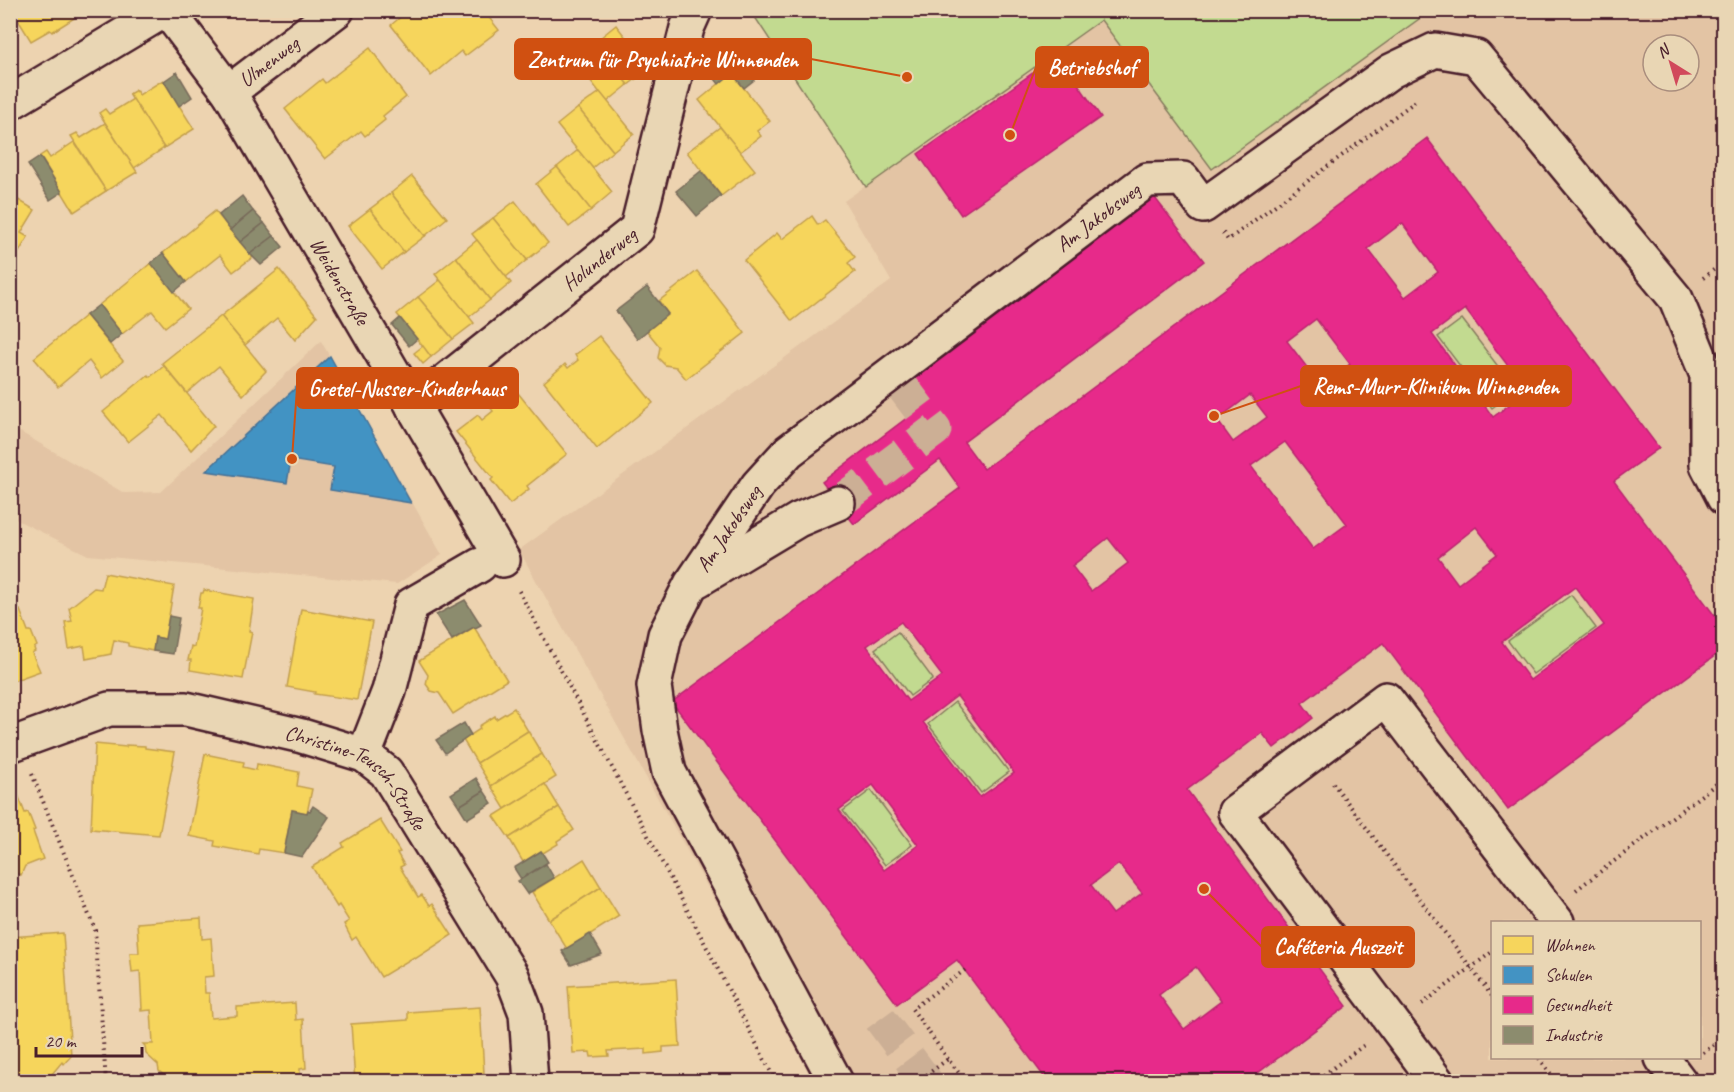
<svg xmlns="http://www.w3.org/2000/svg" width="1734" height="1092" viewBox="0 0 1734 1092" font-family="Caveat,sans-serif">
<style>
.built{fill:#e3c4a4;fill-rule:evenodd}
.green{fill:#c2da90;stroke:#867c5e;stroke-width:1.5}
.homes{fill:#f6d55c;stroke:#c29e4d;stroke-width:1.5}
.schools{fill:#4393c3;stroke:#457095;stroke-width:1.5}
.health{fill:#e7298a;stroke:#b8266e;stroke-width:1.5;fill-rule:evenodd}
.industry{fill:#8c8c6e;stroke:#786b5a;stroke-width:1.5}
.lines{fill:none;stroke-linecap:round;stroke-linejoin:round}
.minor-tunnel{stroke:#ccaf95;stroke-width:33;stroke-dasharray:33 16;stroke-linecap:butt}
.minor-casing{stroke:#4a1f2b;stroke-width:38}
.path{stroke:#4a1f2b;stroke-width:4;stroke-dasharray:1.5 4.5;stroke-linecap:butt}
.minor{stroke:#e9d6b4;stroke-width:33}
.labels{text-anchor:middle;stroke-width:6;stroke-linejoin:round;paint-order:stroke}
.street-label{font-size:21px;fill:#4a1f2b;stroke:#e9d6b4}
.leader{fill:none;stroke:#d05011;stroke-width:2}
.callout-dot{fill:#d05011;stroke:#e9d6b4;stroke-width:2}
.callout{fill:#d05011;stroke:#d05011;stroke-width:2}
.callout-label{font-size:22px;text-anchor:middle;font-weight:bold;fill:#fff}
</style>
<rect width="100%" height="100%" fill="#edd3b0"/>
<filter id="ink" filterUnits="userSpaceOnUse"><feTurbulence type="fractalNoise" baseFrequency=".0167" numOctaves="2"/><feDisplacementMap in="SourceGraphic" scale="12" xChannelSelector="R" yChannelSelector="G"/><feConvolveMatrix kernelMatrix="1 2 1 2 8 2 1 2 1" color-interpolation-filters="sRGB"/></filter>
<g filter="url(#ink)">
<g class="built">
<path d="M1430 11H1723V1081H816L519 550 891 281 844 201 1102 20 1212 169ZM1653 45H1689V81H1653ZM1492 922H1700V1058H1492Z"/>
<polygon points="321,341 442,555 397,584 88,555 11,517 10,426 124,493 161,492"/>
</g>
<g class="green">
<polygon points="751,11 1430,11 1212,169 1101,20 866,187"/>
<polygon points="1462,319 1516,390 1492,408 1438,337"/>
<polygon points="1571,595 1596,628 1533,674 1508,641"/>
<polygon points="898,632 933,679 910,696 875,649"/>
<polygon points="955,702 1009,772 981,793 928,724"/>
<polygon points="871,790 912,845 885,865 843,811"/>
</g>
<g class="homes">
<polygon points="12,10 87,10 52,32 50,30 31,41"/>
<polygon points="409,10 483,10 499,30 465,56 461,51 431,76 391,25"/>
<polygon points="616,25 650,68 628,85 595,42"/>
<polygon points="595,42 628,85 607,102 574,59"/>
<polygon points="370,48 406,97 383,116 385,120 365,136 361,131 325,159 285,109 322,79 325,83"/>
<polygon points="732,73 770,121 757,131 761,136 740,152 699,100"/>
<polygon points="163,80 194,129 164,148 129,94 136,90 139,95"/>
<polygon points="600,92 634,134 613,151 578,108"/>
<polygon points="133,99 164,148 134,168 99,113 105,109 109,114"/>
<polygon points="578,108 613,151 592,168 557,125"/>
<polygon points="105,123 137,172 106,191 71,136 77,133 81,138"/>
<polygon points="720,127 755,170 721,196 687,152"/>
<polygon points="74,142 106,191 74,212 40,156 46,152 50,158"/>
<polygon points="578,150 612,192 591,210 557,167"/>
<polygon points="557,167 591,210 569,227 536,184"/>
<polygon points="412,176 447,218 425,236 391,193"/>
<polygon points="391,193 425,236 404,252 370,209"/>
<polygon points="10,195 35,210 21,233 28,237 13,262 10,261"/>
<polygon points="515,201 548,243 527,260 493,218"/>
<polygon points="370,209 404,252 382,269 348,226"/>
<polygon points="215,211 253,257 233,272 220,255 186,282 163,253"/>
<polygon points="812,216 818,225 825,220 855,257 848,263 855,272 792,321 744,260 777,233 782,239"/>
<polygon points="493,218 527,260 506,277 472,234"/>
<polygon points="477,240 511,283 490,300 456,257"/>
<polygon points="456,257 490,300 469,317 435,274"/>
<polygon points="151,263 188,309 165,327 152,311 122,334 99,305"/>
<polygon points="279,269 317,316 295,340 277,318 245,345 221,316"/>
<polygon points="697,271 745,333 686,379 676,367 665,365 658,358 660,347 647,331 668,314 659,301"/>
<polygon points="440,280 474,323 453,339 418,297"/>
<polygon points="418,297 453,339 431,357 397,314"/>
<polygon points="86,315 123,361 102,378 89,361 58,387 34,358"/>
<polygon points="221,316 266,371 243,395 219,366 187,393 162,363"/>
<polygon points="599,336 653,403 597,449 544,382 565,364 568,368 578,360 575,355"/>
<polygon points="423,346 431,357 423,364 414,353"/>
<polygon points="164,366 214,426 191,450 162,415 128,442 103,412 148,375 150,377"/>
<polygon points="514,388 567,454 527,486 529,489 510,504 491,480 493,478 456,432 478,415 482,420 493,411 490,407"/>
<polygon points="105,573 174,586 165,639 155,637 153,651 128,646 128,643 114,640 111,654 86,659 84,646 69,649 65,622 72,621 69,608 94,588 101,589"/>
<polygon points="204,590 254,599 249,631 252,632 243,679 190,670 191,660 188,660 191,646 194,647 201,608 198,608 201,593 203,593"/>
<polygon points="301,609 372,622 357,700 314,694 315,692 287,687"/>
<polygon points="20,610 28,631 31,631 37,646 34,648 35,651 32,653 40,671 10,682 10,614"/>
<polygon points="474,627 507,680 453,714 439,693 431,691 426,684 428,675 419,661"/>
<polygon points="514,708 528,731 477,763 463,740 480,729 479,726 495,716 496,719"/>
<polygon points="528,731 542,754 491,786 477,763"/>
<polygon points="95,744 126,747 126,745 145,746 145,748 175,752 159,835 91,829"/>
<polygon points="205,754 244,762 243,767 256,770 257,764 299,772 297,786 312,789 307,813 292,810 284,853 259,849 258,854 214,846 215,841 189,836"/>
<polygon points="542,754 556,777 505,809 491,786"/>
<polygon points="545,784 559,807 509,838 494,816"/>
<polygon points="18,795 25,813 28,812 35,830 33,831 43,859 25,866 21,875 13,872 10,872 10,798"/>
<polygon points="559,807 574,830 557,841 558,844 543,853 541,851 523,862 509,838"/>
<polygon points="380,820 400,852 397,853 404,865 400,867 418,897 422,895 429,906 432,904 452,935 415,959 414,957 381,977 356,937 352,940 344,924 349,921 339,905 337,907 312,867 344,847 342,843"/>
<polygon points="584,859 601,887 549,920 532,892"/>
<polygon points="601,887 619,916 567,949 549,920"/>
<polygon points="201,918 202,939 211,938 214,976 204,977 205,993 209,993 211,1018 237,1016 237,1007 295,1003 296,1020 303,1019 306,1068 300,1069 300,1082 170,1081 159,1071 158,1065 146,1054 145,1046 143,1044 153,1044 151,1010 141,1011 141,1009 142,1009 140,971 132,972 130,953 139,953 137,923"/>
<polygon points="63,933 71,1056 64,1064 62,1062 52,1074 54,1076 49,1082 10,1082 10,1025 14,1025 12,1009 10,1009 10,937"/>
<polygon points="676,979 680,1046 663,1047 663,1052 646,1054 646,1049 608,1051 609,1056 591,1057 590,1052 573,1053 568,986"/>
<polygon points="480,1007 484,1073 355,1082 351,1024 408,1020 408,1012"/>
</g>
<polygon class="schools" points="330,356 411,503 330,490 334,467 291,460 287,483 206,471"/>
<g class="health">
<polygon points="1058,55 1101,117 961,215 918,154"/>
<path d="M1427 138 1659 448 1614 481 1724 628V649L1508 810 1383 643 1302 703 1313 718 1274 748 1262 733 1187 790 1347 1006 1246 1082H1048L957 960 897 1004 672 702 960 488 940 460 854 524 822 482 929 401 904 366 1145 185 1204 261 964 442 984 469ZM1402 223 1438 272 1405 297 1368 249ZM1465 309 1527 391 1493 417 1432 334ZM1316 319 1350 364 1321 386 1287 341ZM1250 395 1267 417 1233 442 1217 420ZM1285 442 1347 524 1313 549 1251 466ZM1476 527 1497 554 1458 584 1438 557ZM1108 538 1128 563 1091 591 1072 566ZM1575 587 1604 625 1530 680 1502 642ZM901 622 942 676 908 701 867 646ZM957 696 1014 773 980 797 923 722ZM873 785 918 845 884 870 839 810ZM1119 864 1142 893 1113 914 1091 885ZM1196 967 1221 1001 1184 1029 1159 995Z"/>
</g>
<g class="industry">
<polygon points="734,50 754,80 744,88 732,73 719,84 708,70"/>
<polygon points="177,72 192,97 179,106 164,81"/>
<polygon points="40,157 62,192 50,200 28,165"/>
<polygon points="701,171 721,196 697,216 676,191"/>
<polygon points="242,196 253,211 230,230 219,215"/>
<polygon points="253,211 264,223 240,242 230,230"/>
<polygon points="264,223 274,236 250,254 240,242"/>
<polygon points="274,236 283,247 261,265 250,254"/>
<polygon points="163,253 186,282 174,292 151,263"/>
<polygon points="647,287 668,314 637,339 616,311"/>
<polygon points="99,305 122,334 110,344 86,315"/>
<polygon points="400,318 417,339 409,346 392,325"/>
<polygon points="465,600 481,625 475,628 474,627 452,640 436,615"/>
<polygon points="169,616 179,618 173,654 153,651 155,637 165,639"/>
<polygon points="464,723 471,735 445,753 436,740"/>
<polygon points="476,778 484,791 459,806 451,794"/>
<polygon points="484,791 492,803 467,819 459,806"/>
<polygon points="313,806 329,817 302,857 284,853 292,810 307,813 308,810 310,811"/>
<polygon points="541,851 548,862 521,879 514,868"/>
<polygon points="546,864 554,878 527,894 518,881"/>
<polygon points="590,934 602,954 571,965 562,951"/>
</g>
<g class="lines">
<g class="minor-tunnel">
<polyline points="838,503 935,430 892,373"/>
<polyline points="880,1019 927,1082"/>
</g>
<defs>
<g id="minor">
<path id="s1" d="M167 10 229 92 503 560"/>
<path id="s2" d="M229 92 337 10"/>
<polyline points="10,103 165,10"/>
<path id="s3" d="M413 407 637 229 687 28 695 10"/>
<polyline points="698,580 798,520 838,503"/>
<path id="s4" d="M10 745 109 709H186L302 736 364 755 386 772 512 976 526 1013 531 1082"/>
<polyline points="364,755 389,691 411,605 480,565"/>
<polyline points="1662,1058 1680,1082"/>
<path id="s5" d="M836 1082 669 772 660 730 654 686 665 635 691 584 758 485 789 451 1147 180 1183 179 1203 206 1391 71 1435 50 1476 57 1676 299 1707 375V465L1724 498"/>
<polyline points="1437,1082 1235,812 1386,699 1557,922"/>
</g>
</defs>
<use href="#minor" class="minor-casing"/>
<g class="path">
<polyline points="1223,233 1228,240 1417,100"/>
<polyline points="1703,278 1724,262"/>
<polyline points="519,591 704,942 776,1082"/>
<polyline points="32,774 95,930 106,1082"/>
<polyline points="1333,783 1492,996"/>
<polyline points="1576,890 1724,778"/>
<polyline points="1422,1004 1492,952"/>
<polyline points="1703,1053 1724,1037"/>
<polyline points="1539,1058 1557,1082"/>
<polyline points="948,1059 912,1009 965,970"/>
<polyline points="917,1082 948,1059 966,1082"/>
<polyline points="1314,1082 1367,1043"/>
</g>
<use href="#minor" class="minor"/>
</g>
</g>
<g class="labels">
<g class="street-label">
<text dy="7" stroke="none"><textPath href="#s2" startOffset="50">Ulmenweg</textPath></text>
<text dy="7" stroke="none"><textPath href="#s5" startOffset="1102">Am Jakobsweg</textPath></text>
<text dy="7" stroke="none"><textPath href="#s3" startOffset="238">Holunderweg</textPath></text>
<text dy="7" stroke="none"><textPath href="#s1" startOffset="322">Weidenstraße</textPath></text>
<text dy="7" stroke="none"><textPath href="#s5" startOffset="616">Am Jakobsweg</textPath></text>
<text dy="7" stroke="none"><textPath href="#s4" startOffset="372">Christine-Teusch-Straße</textPath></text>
</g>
</g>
<path class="leader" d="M907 77L811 59M1010 135L1036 67M1214 416L1301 386M292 459L297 388M1204 889L1262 947"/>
<g class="callout-dot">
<circle cx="907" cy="77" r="6"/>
<circle cx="1010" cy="135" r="6"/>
<circle cx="1214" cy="416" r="6"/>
<circle cx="292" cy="459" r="6"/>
<circle cx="1204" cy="889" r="6"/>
</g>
<g class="callout">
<rect x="515" y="39" width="296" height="40" rx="6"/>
<rect x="1036" y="47" width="112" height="40" rx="6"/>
<rect x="1301" y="366" width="270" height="40" rx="6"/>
<rect x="297" y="368" width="221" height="40" rx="6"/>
<rect x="1262" y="927" width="152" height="40" rx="6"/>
</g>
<g class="callout-label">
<text x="663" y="67">Zentrum für Psychiatrie Winnenden</text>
<text x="1092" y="75">Betriebshof</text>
<text x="1436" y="394">Rems-Murr-Klinikum Winnenden</text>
<text x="407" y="396">Gretel-Nusser-Kinderhaus</text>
<text x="1338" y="954">Caféteria Auszeit</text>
</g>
<rect width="1734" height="1092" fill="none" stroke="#e9d6b4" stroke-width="36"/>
<rect x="18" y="18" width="1698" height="1056" fill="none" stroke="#4a1f2b" stroke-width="2" filter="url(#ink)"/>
<rect x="1491" y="921" width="210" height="138" fill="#e9d6b4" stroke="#a98d7d" stroke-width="1.5"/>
<rect x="1503" y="936" width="30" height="18" fill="#f6d55c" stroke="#a98d7d" stroke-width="1.5"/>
<text x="1545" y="951" font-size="18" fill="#4a1f2b">Wohnen</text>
<rect x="1503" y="966" width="30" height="18" fill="#4393c3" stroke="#a98d7d" stroke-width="1.5"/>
<text x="1545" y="981" font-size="18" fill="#4a1f2b">Schulen</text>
<rect x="1503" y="996" width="30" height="18" fill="#e7298a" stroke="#a98d7d" stroke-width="1.5"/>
<text x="1545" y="1011" font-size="18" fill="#4a1f2b">Gesundheit</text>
<rect x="1503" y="1026" width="30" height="18" fill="#8c8c6e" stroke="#a98d7d" stroke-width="1.5"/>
<text x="1545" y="1041" font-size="18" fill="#4a1f2b">Industrie</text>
<g transform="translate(1671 63) rotate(323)"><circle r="28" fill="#e9d6b4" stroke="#a98d7d" stroke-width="1.5"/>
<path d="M0-4.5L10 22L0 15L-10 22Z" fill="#d1495b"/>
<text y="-9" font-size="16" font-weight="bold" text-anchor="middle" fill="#4a1f2b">N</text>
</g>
<path d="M36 1047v9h106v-9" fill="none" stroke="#4a1f2b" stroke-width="3"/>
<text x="45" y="1047" font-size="18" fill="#4a1f2b" stroke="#e9d6b4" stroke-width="4.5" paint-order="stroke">20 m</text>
</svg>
